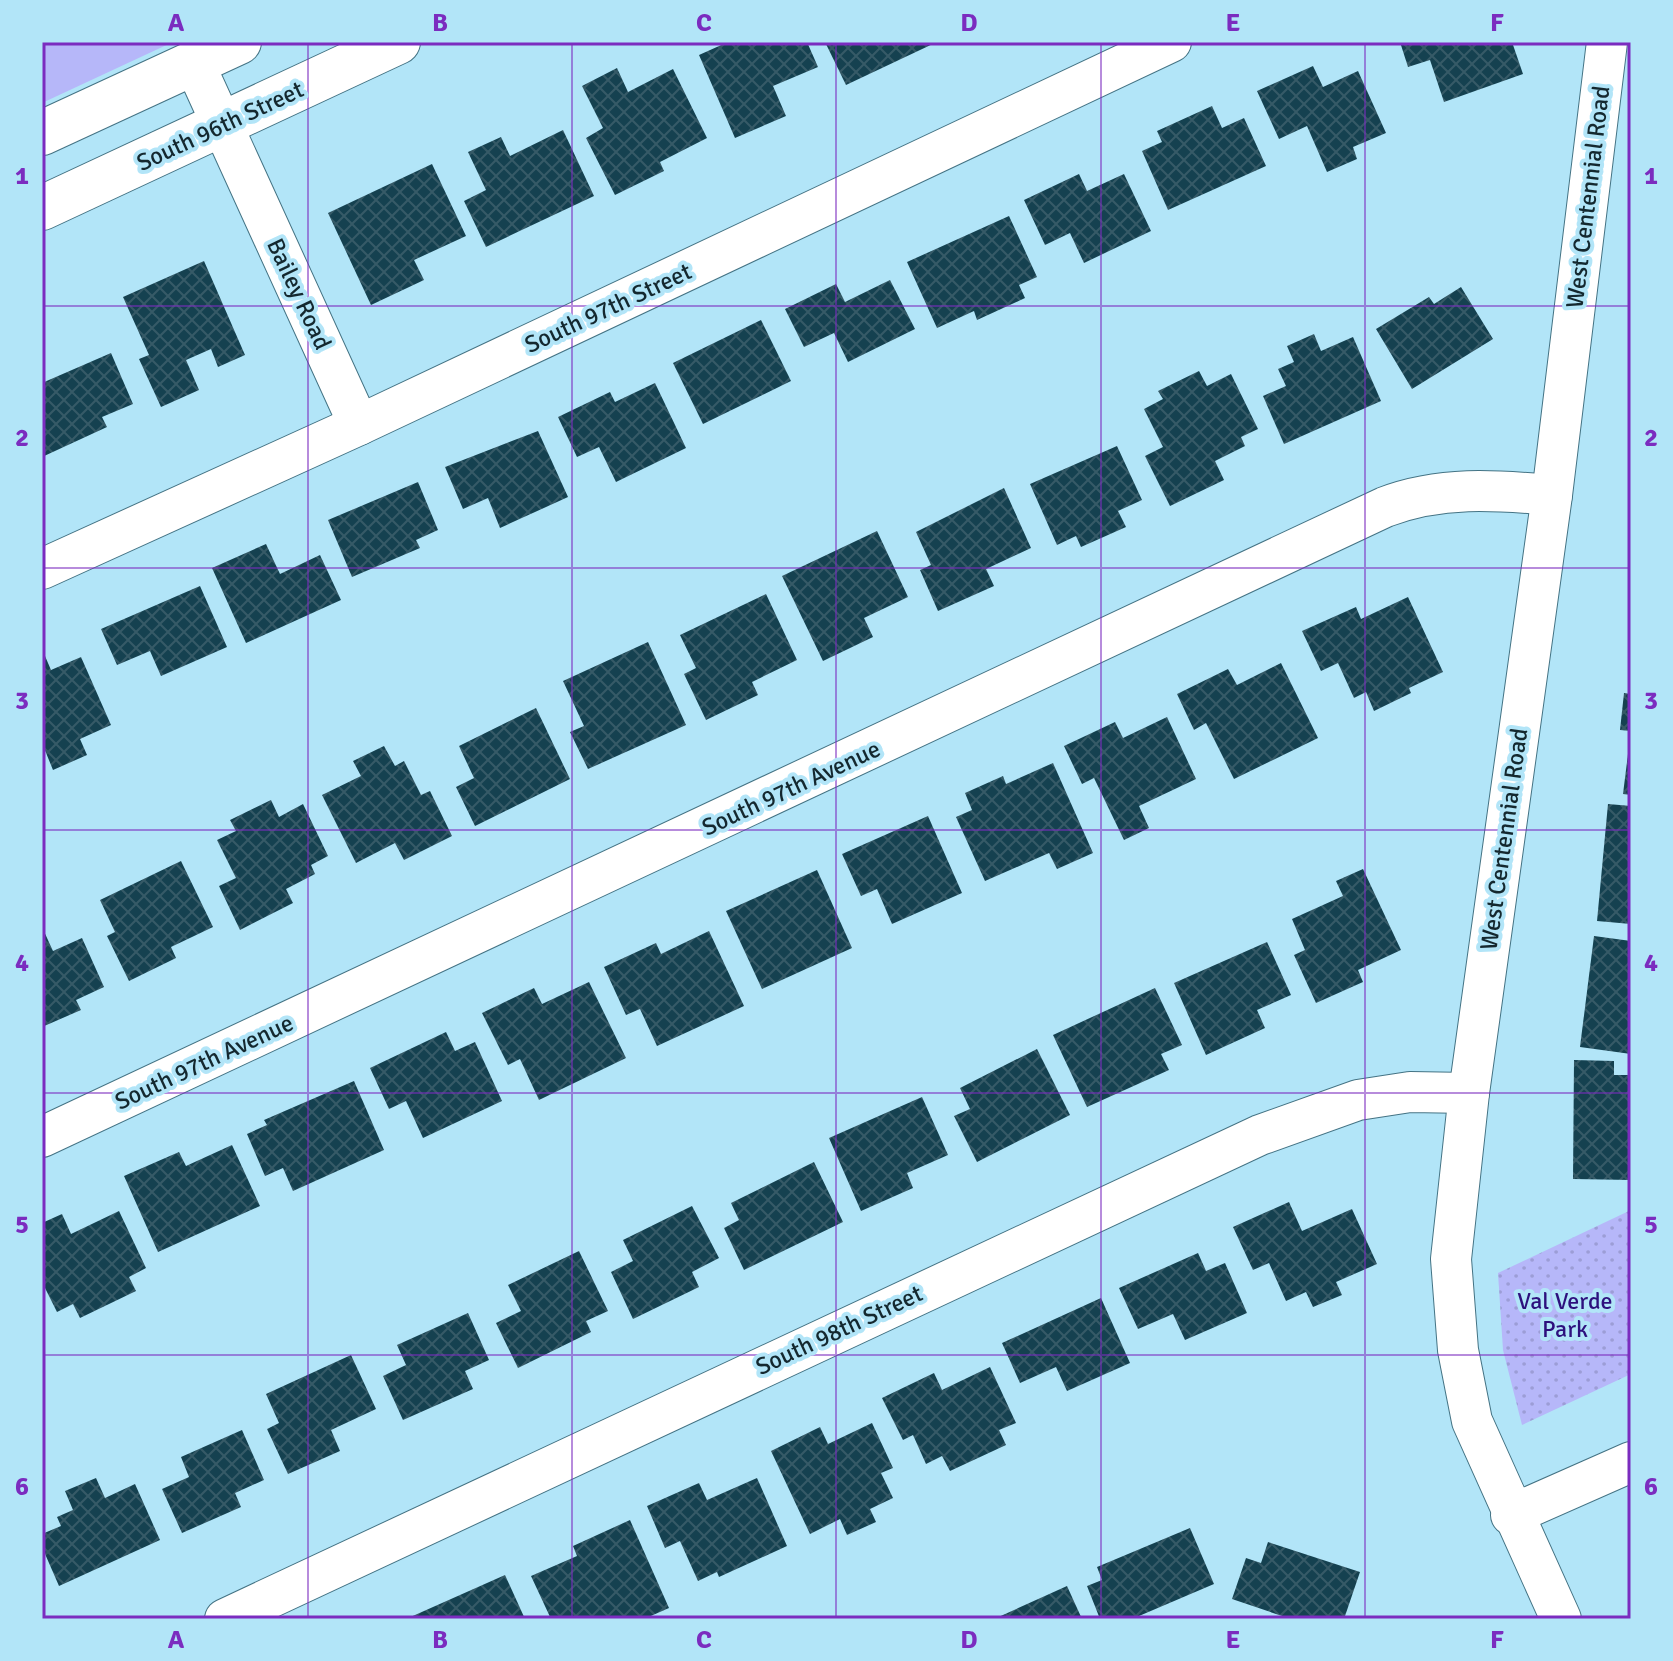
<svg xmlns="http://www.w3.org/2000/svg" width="1673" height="1661" viewBox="0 0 1673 1661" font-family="Signika,sans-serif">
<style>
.green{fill:#b6b7f9}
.park{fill:url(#park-dots)}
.building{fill:url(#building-cross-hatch)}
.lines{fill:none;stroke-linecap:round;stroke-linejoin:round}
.street-casing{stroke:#447384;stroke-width:42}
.secondary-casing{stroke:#447384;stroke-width:46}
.street{stroke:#fff;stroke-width:40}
.secondary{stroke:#fff;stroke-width:44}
.grid{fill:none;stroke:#7b2cbf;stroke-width:2;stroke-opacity:0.55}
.labels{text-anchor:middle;stroke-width:8;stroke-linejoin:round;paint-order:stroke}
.street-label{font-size:24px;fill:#14282f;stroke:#b2e5f8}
.park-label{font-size:24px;fill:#2d107d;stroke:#b2e5f8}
.neatline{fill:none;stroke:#7b2cbf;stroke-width:3}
.grid-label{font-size:26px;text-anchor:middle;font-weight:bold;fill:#7b2cbf}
</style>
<defs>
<pattern id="park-dots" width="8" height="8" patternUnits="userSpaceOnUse" patternTransform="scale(2)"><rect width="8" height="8" fill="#b6b7f9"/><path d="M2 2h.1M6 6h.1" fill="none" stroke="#9c9dd6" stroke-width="1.8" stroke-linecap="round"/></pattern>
<pattern id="building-cross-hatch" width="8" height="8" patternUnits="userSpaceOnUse" patternTransform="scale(2)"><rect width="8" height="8" fill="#154150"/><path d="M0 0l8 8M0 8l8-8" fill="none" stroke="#365a67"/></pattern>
</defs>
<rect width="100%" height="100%" fill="#b2e5f8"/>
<polygon class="green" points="42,42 173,42 42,103"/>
<polygon class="park" points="1631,1210 1631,1374 1522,1425 1503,1350 1498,1273"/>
<g class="building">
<polygon points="728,42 807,42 818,67 773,86 786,116 735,138 699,55"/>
<polygon points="825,42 937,42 846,85"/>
<polygon points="1400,42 1512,42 1523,74 1444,102 1430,60 1408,67"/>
<polygon points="1313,66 1323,87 1358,71 1386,133 1353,147 1357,159 1327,172 1307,126 1279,139 1257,91"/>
<polygon points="617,68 628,92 673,69 707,138 660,162 664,171 615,195 586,138 603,128 582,86"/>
<polygon points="1212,106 1222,128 1244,118 1266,166 1168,210 1142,151 1162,142 1157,131"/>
<polygon points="563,130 594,196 486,247 464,201 486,190 468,152 501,137 510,156"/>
<polygon points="432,164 466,236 414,260 424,280 371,305 328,213"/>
<polygon points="1079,174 1087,191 1124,174 1151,231 1084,263 1070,233 1045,245 1024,200"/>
<polygon points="1009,216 1037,277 1019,285 1025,298 977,320 974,311 937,328 907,262"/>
<polygon points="204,261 245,355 218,367 211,349 186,360 199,390 161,407 139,359 149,355 123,297"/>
<polygon points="890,280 915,329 848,362 834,333 804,347 785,309 836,284 845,302"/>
<polygon points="1461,287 1493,339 1412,389 1376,329 1429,297 1434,304"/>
<polygon points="761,320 791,381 703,424 673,363"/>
<polygon points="1314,334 1321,351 1353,337 1381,401 1284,444 1263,396 1286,386 1278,369 1294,362 1287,346"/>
<polygon points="111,353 133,404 102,417 107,427 42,457 42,383"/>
<polygon points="1199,371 1207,386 1231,374 1258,429 1241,437 1245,446 1215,461 1224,480 1170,506 1145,456 1163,447 1144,409 1163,399 1158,391"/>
<polygon points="655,383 686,448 616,482 599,447 577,457 558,417 610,392 615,402"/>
<polygon points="538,431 568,497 500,528 488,498 463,509 445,467"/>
<polygon points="1117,446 1142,500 1118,511 1126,527 1081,547 1076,536 1057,545 1030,484"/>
<polygon points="418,482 438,530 416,540 420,548 352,577 328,520"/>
<polygon points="1004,488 1031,548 986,569 994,586 938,611 920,570 931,565 916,532"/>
<polygon points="877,531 908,597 864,618 873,637 823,661 782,576"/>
<polygon points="266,544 280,574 320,555 341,600 246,643 212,568"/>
<polygon points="200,586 227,647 161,676 150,651 117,665 101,629"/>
<polygon points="766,594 797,660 752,682 758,695 706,720 684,674 696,668 680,635"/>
<polygon points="1408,597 1443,672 1409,688 1411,693 1374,711 1366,692 1354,698 1338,663 1321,671 1302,631 1356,607 1361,619"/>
<polygon points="648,642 686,725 588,769 570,732 584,726 563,681"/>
<polygon points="45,656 51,670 81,657 111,725 80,739 87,755 53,770 42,743"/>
<polygon points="1281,663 1318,738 1234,779 1206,723 1194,730 1177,694 1228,669 1237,685"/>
<polygon points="1624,693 1631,694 1631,731 1620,730"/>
<polygon points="536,708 570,779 475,826 456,787 474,778 459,746"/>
<polygon points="1167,717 1196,779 1139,806 1149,828 1124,840 1094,778 1082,784 1064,746 1115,722 1123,738"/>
<polygon points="384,746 395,766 404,761 421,795 430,791 452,836 404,860 395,843 356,863 322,795 361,776 353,761"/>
<polygon points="1629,746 1631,746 1631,795 1623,794"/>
<polygon points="1053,763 1093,853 1057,869 1049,853 985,881 956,817 972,810 965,793 1003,776 1006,784"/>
<polygon points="271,800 279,817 303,804 328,856 311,865 315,874 286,889 293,903 240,930 219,886 236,878 217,840 236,831 230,820"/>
<polygon points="1608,804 1631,806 1631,924 1597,921"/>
<polygon points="928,816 962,893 892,924 877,889 861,896 842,854"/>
<polygon points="181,861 213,927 171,947 176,958 129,981 107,936 115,932 100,900"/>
<polygon points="1363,869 1401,950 1358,970 1363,982 1316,1003 1294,955 1305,950 1292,919 1343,896 1336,881"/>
<polygon points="817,870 852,948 762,989 726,911"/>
<polygon points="42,927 53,951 82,938 104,987 76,1000 81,1010 42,1027"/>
<polygon points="709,931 744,1006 657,1046 640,1009 626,1015 604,967 656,943 661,954"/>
<polygon points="1594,936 1631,941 1631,1054 1580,1047"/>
<polygon points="1267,942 1291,995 1257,1010 1265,1028 1206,1055 1174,983"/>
<polygon points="589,982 626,1058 539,1100 520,1059 508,1065 482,1013 534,988 542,1004"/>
<polygon points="1155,988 1182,1045 1161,1054 1169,1070 1087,1107 1053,1035"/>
<polygon points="446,1032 455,1051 475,1042 502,1101 423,1138 406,1101 389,1109 370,1068"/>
<polygon points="1037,1049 1070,1115 977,1162 954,1116 970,1109 960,1088"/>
<polygon points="1574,1060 1614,1061 1614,1075 1631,1075 1631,1180 1573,1179"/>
<polygon points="354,1081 384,1150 293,1191 283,1168 265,1176 247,1134 267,1125 264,1120"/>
<polygon points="922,1097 948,1155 907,1173 913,1188 861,1211 829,1138"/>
<polygon points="232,1145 260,1206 158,1252 124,1176 179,1152 186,1166"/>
<polygon points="814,1162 843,1222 744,1270 724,1228 739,1220 731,1203"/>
<polygon points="1289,1202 1302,1231 1352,1209 1377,1264 1336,1282 1342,1295 1313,1307 1306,1292 1286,1301 1269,1263 1253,1270 1233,1227"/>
<polygon points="692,1206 719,1258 692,1272 699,1287 633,1319 611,1272 633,1261 623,1240"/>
<polygon points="119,1211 146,1268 129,1277 136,1291 80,1318 73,1304 57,1312 42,1282 42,1223 62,1214 71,1234"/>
<polygon points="579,1251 608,1311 586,1321 591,1332 518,1368 496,1323 521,1311 508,1285"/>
<polygon points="1198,1253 1206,1271 1225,1263 1247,1313 1185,1340 1173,1314 1138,1329 1119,1288"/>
<polygon points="1101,1298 1130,1363 1067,1391 1056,1367 1020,1383 1002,1343"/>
<polygon points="468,1313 489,1360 465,1371 473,1389 403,1420 383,1376 406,1365 397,1345"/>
<polygon points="351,1355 376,1409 331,1430 340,1451 288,1474 267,1429 279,1423 266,1394"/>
<polygon points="990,1367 1016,1423 999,1430 1006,1445 950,1471 942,1456 926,1464 913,1435 903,1440 882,1398 934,1373 942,1390"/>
<polygon points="872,1423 893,1468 881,1473 893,1498 870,1509 876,1522 847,1535 840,1519 810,1534 771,1451 820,1427 828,1444"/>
<polygon points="242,1430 264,1480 235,1493 241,1507 182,1533 162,1489 189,1477 181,1457"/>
<polygon points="96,1478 105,1498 135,1484 160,1540 59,1586 42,1547 42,1534 61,1526 57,1517 73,1510 65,1491"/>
<polygon points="757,1478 787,1546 719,1577 717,1572 698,1581 680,1541 665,1548 647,1506 699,1483 707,1500"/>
<polygon points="630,1520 669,1608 644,1619 551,1619 531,1576 577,1556 573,1546"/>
<polygon points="1190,1528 1214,1584 1132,1619 1100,1619 1087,1586 1102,1580 1097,1567"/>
<polygon points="1268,1542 1360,1572 1344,1619 1291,1619 1232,1599 1246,1558 1261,1563"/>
<polygon points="505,1575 525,1619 406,1619"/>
<polygon points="1067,1586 1082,1619 994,1619"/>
</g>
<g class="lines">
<defs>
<g id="street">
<polyline points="194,63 359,425"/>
<polyline points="42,569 359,425 1171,42"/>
<path d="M42 1137 1385 507C1440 486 1495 490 1552 495"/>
<polyline points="1511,1515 1631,1462"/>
<polyline points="225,1619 1260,1135 1358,1100 1410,1092 1469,1093"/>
<polyline points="1561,1619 1472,1421 1458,1350 1451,1259 1469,1093 1552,495 1607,42"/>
</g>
<g id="secondary">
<polyline points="42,133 239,42"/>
<polyline points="42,208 398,42"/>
</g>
</defs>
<use href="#street" class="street-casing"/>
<use href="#secondary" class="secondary-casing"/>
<use href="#street" class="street"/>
<use href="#secondary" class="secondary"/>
</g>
<path class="grid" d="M308 42V1619M572 42V1619M836 42V1619M1101 42V1619M1365 42V1619M42 306H1631M42 568H1631M42 830H1631M42 1093H1631M42 1355H1631"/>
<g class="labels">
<g class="street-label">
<text transform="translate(220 126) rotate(-25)" y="8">South 96th Street</text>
<text transform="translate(1588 197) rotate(-83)" y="8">West Centennial Road</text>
<text transform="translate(299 294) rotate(65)" y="8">Bailey Road</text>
<text transform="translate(608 308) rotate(-25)" y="8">South 97th Street</text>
<text transform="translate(791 788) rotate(-25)" y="8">South 97th Avenue</text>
<text transform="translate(1504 839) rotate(-82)" y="8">West Centennial Road</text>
<text transform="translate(204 1062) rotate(-25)" y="8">South 97th Avenue</text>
<text transform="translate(839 1330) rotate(-25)" y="8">South 98th Street</text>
</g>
<g class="park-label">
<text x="1565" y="1309">Val Verde<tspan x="1565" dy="28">Park</tspan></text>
</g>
</g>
<rect width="1673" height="1661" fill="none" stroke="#b2e5f8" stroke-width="88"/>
<rect x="44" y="44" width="1585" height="1573" class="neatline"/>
<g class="grid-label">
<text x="176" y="31">A</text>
<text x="440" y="31">B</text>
<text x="704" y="31">C</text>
<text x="969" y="31">D</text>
<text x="1233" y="31">E</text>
<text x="1497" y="31">F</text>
<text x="22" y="184">1</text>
<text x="1651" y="184">1</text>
<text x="22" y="446">2</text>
<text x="1651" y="446">2</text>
<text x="22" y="709">3</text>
<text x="1651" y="709">3</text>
<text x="22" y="971">4</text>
<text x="1651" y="971">4</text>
<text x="22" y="1233">5</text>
<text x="1651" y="1233">5</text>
<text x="22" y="1495">6</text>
<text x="1651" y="1495">6</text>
<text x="176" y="1648">A</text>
<text x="440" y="1648">B</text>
<text x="704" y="1648">C</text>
<text x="969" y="1648">D</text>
<text x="1233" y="1648">E</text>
<text x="1497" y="1648">F</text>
</g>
</svg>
